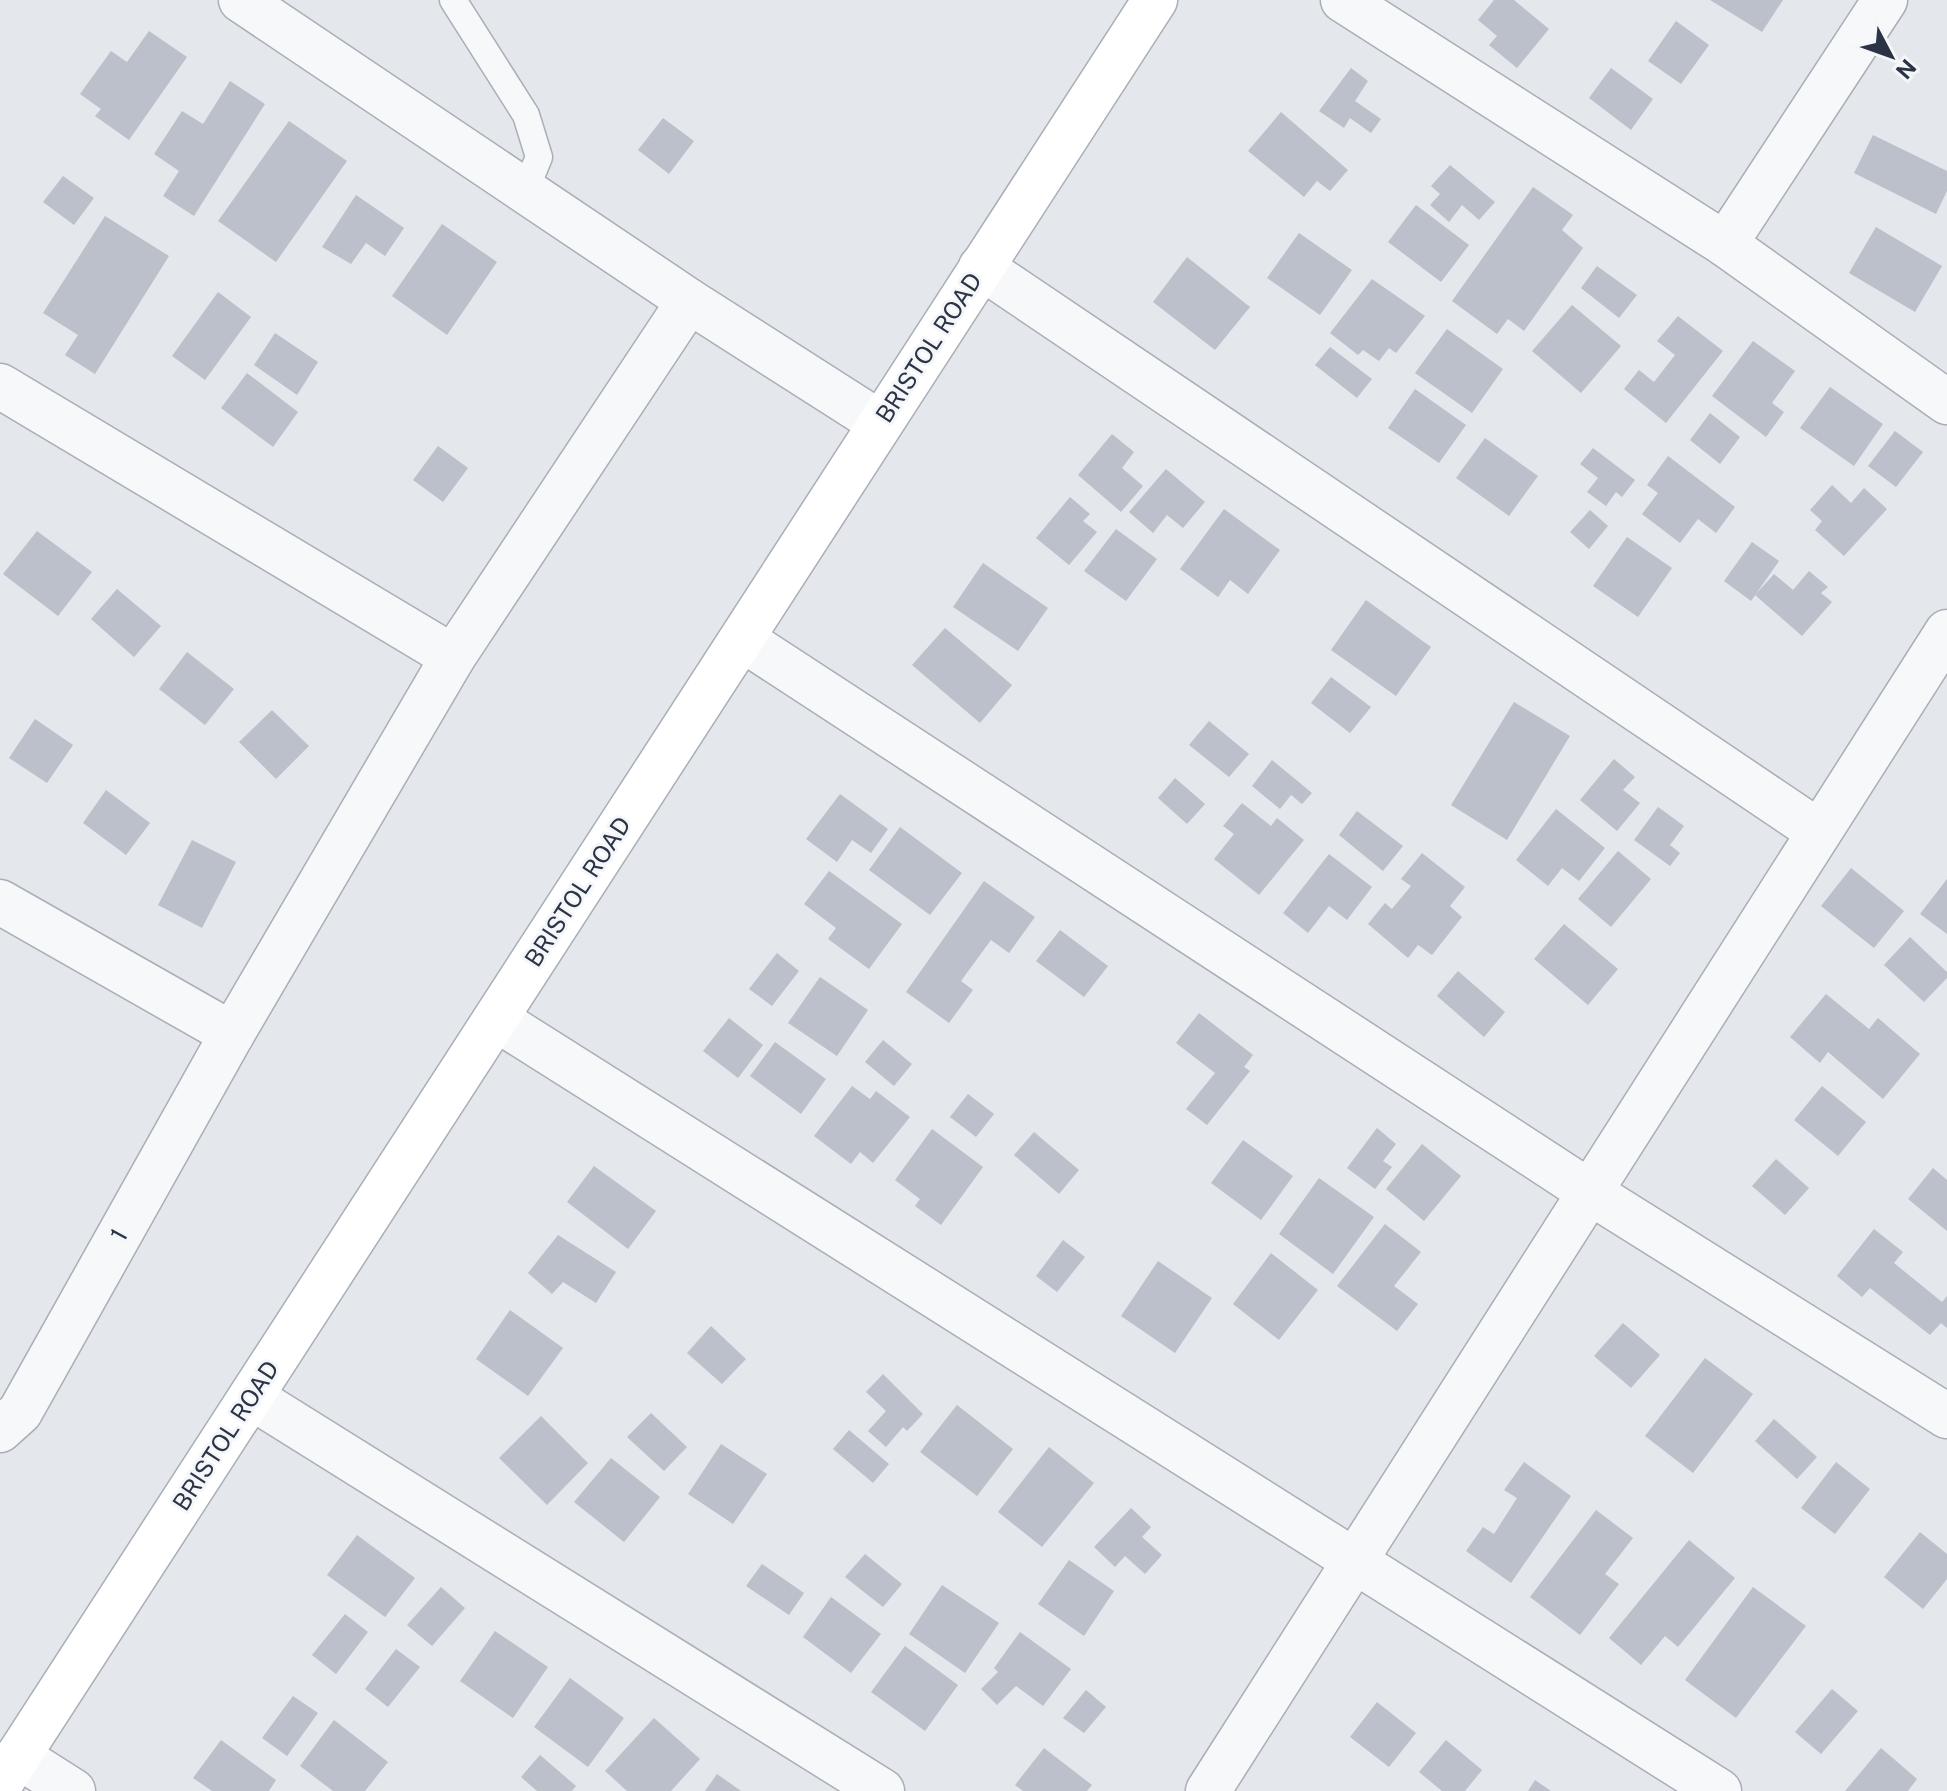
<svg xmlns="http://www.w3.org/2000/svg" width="1947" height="1791" viewBox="0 0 1947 1791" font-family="'Public Sans',sans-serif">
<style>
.building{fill:#bbc0ca}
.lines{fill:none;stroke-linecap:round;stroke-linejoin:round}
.lane-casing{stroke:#a9aeb7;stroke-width:29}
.street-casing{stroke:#a9aeb7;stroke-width:47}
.secondary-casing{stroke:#a9aeb7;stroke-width:47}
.lane{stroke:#f7f8fa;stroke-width:26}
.street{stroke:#f7f8fa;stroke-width:44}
.secondary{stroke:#fff;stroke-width:44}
.labels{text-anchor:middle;stroke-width:6;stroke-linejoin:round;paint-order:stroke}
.street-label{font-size:24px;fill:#2b3445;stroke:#f4f6f9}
</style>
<rect width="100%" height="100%" fill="#e4e7ec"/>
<g class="building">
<polygon points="1494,0 1514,0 1549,29 1517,68 1489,45 1497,36 1478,20"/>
<polygon points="1710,0 1783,0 1762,32"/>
<polygon points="1676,21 1709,45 1681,84 1648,61"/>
<polygon points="149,31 187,57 129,140 95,116 101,109 80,94 111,51 127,62"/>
<polygon points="1351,68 1368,81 1355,101 1381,119 1371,133 1350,118 1344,128 1319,111"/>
<polygon points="1611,68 1653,99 1631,130 1589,98"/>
<polygon points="230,81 265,104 194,216 163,196 179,171 154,154 182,111 203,124"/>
<polygon points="1281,112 1348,170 1330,191 1317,181 1304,197 1248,151"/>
<polygon points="663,118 694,141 669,174 638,150"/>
<polygon points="289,121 347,161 276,262 218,221"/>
<polygon points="1873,135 1947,171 1947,191 1936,214 1854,173"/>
<polygon points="1450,165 1495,202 1479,220 1462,205 1449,222 1430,205 1440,194 1431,186"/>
<polygon points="63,176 94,198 74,225 43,202"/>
<polygon points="1533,187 1573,215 1562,230 1583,248 1524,331 1508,319 1497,334 1452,301"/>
<polygon points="356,195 404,228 385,256 366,243 351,264 322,247"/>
<polygon points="1416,205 1469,245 1441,282 1388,242"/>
<polygon points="105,216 169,256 95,374 65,355 78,335 43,313"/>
<polygon points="442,224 497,262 447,335 392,296"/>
<polygon points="1876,227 1942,266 1915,312 1849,273"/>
<polygon points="1299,233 1352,270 1320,315 1267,278"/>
<polygon points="1187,257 1250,307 1215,350 1153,302"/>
<polygon points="1597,266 1637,295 1619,318 1581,288"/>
<polygon points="1372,279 1425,316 1396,353 1389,348 1379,361 1363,350 1358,355 1330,333"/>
<polygon points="218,292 251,317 205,380 172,356"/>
<polygon points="1572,305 1621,346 1581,393 1532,351"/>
<polygon points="1678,316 1723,351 1666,423 1624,389 1639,370 1654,382 1675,355 1657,341"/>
<polygon points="1447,329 1503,369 1472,413 1415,373"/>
<polygon points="275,333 318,362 297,395 254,365"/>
<polygon points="1753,341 1795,371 1772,403 1784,412 1766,437 1712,396"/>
<polygon points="1330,347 1372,379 1357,398 1315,365"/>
<polygon points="247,373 298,412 273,447 221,408"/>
<polygon points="1830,387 1883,424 1854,466 1800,428"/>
<polygon points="1415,389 1466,425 1439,463 1388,428"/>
<polygon points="1710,413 1740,437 1720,464 1690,440"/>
<polygon points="1895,431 1923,452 1896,487 1868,466"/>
<polygon points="1112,434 1134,452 1122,468 1143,486 1121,512 1078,475"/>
<polygon points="1485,438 1538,476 1509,516 1456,478"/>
<polygon points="438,446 468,468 443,502 413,480"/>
<polygon points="1593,448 1635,480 1622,497 1616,492 1606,506 1587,492 1598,478 1580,464"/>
<polygon points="1668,456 1735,507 1716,533 1698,519 1680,543 1642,514 1658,493 1647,485"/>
<polygon points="1166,469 1205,502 1183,528 1167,515 1153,533 1129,512"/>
<polygon points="1832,485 1851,503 1864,488 1887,509 1844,556 1815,530 1822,521 1810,510"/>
<polygon points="1070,497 1090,514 1083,521 1097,532 1069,565 1036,538"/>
<polygon points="1224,509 1280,550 1248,594 1230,580 1218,597 1180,569"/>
<polygon points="1590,510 1608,526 1589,549 1570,532"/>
<polygon points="1116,529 1157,559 1126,601 1084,571"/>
<polygon points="37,531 92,572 58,616 3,574"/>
<polygon points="1627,537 1672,568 1638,617 1593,586"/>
<polygon points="1752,542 1779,561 1751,601 1724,581"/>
<polygon points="983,563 1048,608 1018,651 953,607"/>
<polygon points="1809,571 1828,587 1821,593 1832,602 1802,636 1755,595 1774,574 1793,590"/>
<polygon points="117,589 161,626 134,657 91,619"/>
<polygon points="1366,600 1431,647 1396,696 1331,650"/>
<polygon points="945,628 1012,685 980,723 912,665"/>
<polygon points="187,652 234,689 205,725 159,689"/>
<polygon points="1331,677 1371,707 1350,733 1311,703"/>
<polygon points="1514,702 1570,736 1507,840 1451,805"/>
<polygon points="272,710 309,746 276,779 239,742"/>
<polygon points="35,719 73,745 47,783 9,758"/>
<polygon points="1209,721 1249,754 1229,777 1189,745"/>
<polygon points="1614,759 1635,777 1623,790 1640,803 1617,831 1580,800"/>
<polygon points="1272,760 1312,793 1302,804 1291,795 1280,809 1252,786"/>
<polygon points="1175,778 1205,804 1187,824 1158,798"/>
<polygon points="106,790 150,823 126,855 83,823"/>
<polygon points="840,794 888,829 871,853 852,840 837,862 806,839"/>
<polygon points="1242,803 1271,826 1277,818 1304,840 1259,895 1214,859 1234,834 1223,826"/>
<polygon points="1658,807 1684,826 1670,845 1680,853 1670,866 1634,840"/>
<polygon points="1556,809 1605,848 1579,881 1562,868 1548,886 1516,860"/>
<polygon points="1357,811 1403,846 1383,871 1339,835"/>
<polygon points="900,827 962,873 930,915 869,870"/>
<polygon points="192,840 236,862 202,928 158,905"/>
<polygon points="1618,851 1651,879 1611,927 1578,899"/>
<polygon points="1422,853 1465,887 1450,906 1462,917 1432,955 1418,945 1408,958 1368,924 1385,903 1392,909 1411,886 1401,879"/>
<polygon points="1329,854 1372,887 1347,920 1329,906 1308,933 1283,913"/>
<polygon points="1851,868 1904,911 1874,948 1821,906"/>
<polygon points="829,871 902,924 869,969 828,939 836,928 804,904"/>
<polygon points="1947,879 1947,934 1920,914"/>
<polygon points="984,881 1035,917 1009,953 991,940 961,981 973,990 949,1023 906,992"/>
<polygon points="1564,924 1618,969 1588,1005 1534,959"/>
<polygon points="1060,930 1108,966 1084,997 1036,961"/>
<polygon points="1910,937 1947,972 1947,978 1924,1002 1884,965"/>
<polygon points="777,953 799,971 772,1006 749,989"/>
<polygon points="1458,971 1505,1012 1484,1037 1437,996"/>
<polygon points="820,977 868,1010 837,1056 788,1023"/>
<polygon points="1826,994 1869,1029 1878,1018 1920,1054 1883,1099 1828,1052 1820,1063 1790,1037"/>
<polygon points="1199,1013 1253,1055 1244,1067 1250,1071 1207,1125 1186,1109 1215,1073 1176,1043"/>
<polygon points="729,1018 763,1045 738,1078 703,1051"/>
<polygon points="883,1040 912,1064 894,1086 865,1062"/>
<polygon points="775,1042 826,1079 801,1114 750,1076"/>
<polygon points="852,1086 870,1099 876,1091 910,1117 873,1163 860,1152 851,1164 814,1136"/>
<polygon points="1822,1086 1866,1122 1838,1156 1794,1120"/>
<polygon points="968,1094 994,1114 976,1137 950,1117"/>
<polygon points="1377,1128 1396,1144 1383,1161 1392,1167 1375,1189 1347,1168"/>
<polygon points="932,1129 983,1167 941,1225 915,1206 920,1199 895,1180"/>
<polygon points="1034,1132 1079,1170 1059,1194 1014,1155"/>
<polygon points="1243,1140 1293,1176 1261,1220 1211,1183"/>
<polygon points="1422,1144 1461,1176 1424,1221 1386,1189"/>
<polygon points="1776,1159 1809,1188 1785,1215 1752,1186"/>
<polygon points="594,1166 656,1211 628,1249 567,1202"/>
<polygon points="1933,1168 1947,1180 1947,1231 1908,1199"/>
<polygon points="1319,1178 1374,1217 1333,1274 1279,1234"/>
<polygon points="1385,1224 1421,1252 1394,1286 1418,1304 1397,1331 1337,1286"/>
<polygon points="1874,1229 1903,1252 1894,1263 1942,1302 1947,1296 1947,1328 1941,1323 1930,1335 1870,1288 1862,1297 1837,1276"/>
<polygon points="558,1235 616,1272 596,1303 563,1282 552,1294 528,1273"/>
<polygon points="1063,1240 1085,1257 1057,1292 1036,1276"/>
<polygon points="1271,1253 1318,1290 1279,1340 1233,1304"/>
<polygon points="1158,1261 1212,1298 1175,1353 1121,1316"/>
<polygon points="510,1310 563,1348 528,1396 476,1359"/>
<polygon points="1623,1323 1660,1355 1631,1388 1594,1356"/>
<polygon points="711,1326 746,1359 722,1384 687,1353"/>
<polygon points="1705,1358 1753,1394 1693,1473 1645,1436"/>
<polygon points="883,1374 923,1414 907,1431 903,1427 886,1447 868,1431 886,1411 866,1392"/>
<polygon points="957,1405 1013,1449 977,1496 920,1452"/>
<polygon points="651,1413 687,1447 664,1471 627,1437"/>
<polygon points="541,1416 588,1463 547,1505 499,1458"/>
<polygon points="1774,1419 1817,1457 1797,1479 1755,1441"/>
<polygon points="849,1430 889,1464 873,1483 833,1449"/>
<polygon points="721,1444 767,1474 733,1524 688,1494"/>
<polygon points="1049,1447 1094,1483 1042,1547 998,1512"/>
<polygon points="611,1458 660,1497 624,1542 574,1502"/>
<polygon points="1524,1462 1571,1496 1511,1583 1466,1551 1483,1527 1494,1534 1517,1498 1504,1490"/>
<polygon points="1836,1462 1870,1489 1835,1534 1801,1508"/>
<polygon points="1131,1508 1151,1527 1142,1537 1162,1555 1145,1574 1125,1556 1115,1567 1094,1547"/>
<polygon points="1596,1510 1633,1538 1605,1574 1619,1584 1580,1635 1530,1597"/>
<polygon points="1920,1532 1947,1554 1947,1579 1923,1609 1884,1577"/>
<polygon points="357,1535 415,1578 385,1617 327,1575"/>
<polygon points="1689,1540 1735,1578 1678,1647 1665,1636 1641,1665 1609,1638"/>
<polygon points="865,1554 902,1584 883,1607 845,1577"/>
<polygon points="1069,1560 1114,1591 1084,1636 1038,1604"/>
<polygon points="762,1564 804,1593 789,1615 746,1586"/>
<polygon points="942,1585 999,1623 965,1673 909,1634"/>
<polygon points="441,1587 465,1608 432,1646 407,1625"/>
<polygon points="1753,1587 1806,1626 1736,1718 1685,1680"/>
<polygon points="831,1597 881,1634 851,1673 803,1637"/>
<polygon points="345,1614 368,1632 336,1674 312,1655"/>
<polygon points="495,1631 548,1667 513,1718 460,1681"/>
<polygon points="1020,1632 1071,1669 1043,1706 1016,1686 997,1705 981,1689 998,1672 994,1668"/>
<polygon points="905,1646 958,1685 925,1731 871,1692"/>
<polygon points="396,1649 420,1667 388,1707 365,1689"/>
<polygon points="570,1678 624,1718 588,1767 534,1727"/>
<polygon points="1832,1689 1858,1711 1821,1754 1795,1732"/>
<polygon points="1086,1690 1106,1707 1084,1733 1063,1718"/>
<polygon points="293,1696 318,1713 287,1756 262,1738"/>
<polygon points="1377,1702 1416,1733 1389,1767 1350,1737"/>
<polygon points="654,1718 700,1759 671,1791 627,1791 605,1771"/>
<polygon points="334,1720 388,1762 365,1791 333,1791 300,1766"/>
<polygon points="221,1740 276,1780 269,1791 212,1791 193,1778"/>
<polygon points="1446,1740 1482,1770 1465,1791 1442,1791 1419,1772"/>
<polygon points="1044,1748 1092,1785 1087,1791 1023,1791 1015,1785"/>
<polygon points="1881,1748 1917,1779 1908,1791 1845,1791"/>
<polygon points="540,1755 576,1786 572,1791 537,1791 521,1777"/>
<polygon points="717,1774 741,1791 705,1791"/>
<polygon points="1535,1780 1551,1791 1528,1791"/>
</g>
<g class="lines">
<defs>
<polyline id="lane" points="453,0 526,115 539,157 525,191"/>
<g id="street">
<polyline points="241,0 689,301 880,423"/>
<polyline points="1343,0 1725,244 1947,402"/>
<polyline points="1725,244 1885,0"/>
<polyline points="981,267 1819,832"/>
<polyline points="0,386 453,657"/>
<polyline points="742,639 1588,1191 1947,1416"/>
<polyline points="0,902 232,1034"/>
<polyline points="496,1019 1719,1791"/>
<polyline points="251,1397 882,1791"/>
<polyline points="0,1430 20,1412 232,1034 453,657 689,301"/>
<polyline points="18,1756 73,1791"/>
<polyline points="1208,1791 1947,632"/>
</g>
<polyline id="secondary" points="0,1784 1155,0"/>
</defs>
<use href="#lane" class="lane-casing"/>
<use href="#street" class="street-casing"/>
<use href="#secondary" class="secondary-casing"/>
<use href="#lane" class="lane"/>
<use href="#street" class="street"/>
<use href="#secondary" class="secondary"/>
</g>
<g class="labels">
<g class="street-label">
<text transform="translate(929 348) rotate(-57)" y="8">BRISTOL ROAD</text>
<text transform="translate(578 892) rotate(-57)" y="8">BRISTOL ROAD</text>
<text transform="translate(119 1235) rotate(-61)" y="8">1</text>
<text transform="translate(226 1436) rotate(-57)" y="8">BRISTOL ROAD</text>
</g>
</g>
<g transform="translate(1891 56) rotate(131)" stroke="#f4f6f9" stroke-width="6" paint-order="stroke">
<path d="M0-6L14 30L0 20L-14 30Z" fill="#2b3445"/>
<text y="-12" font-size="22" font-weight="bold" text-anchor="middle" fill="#2b3445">N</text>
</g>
</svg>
